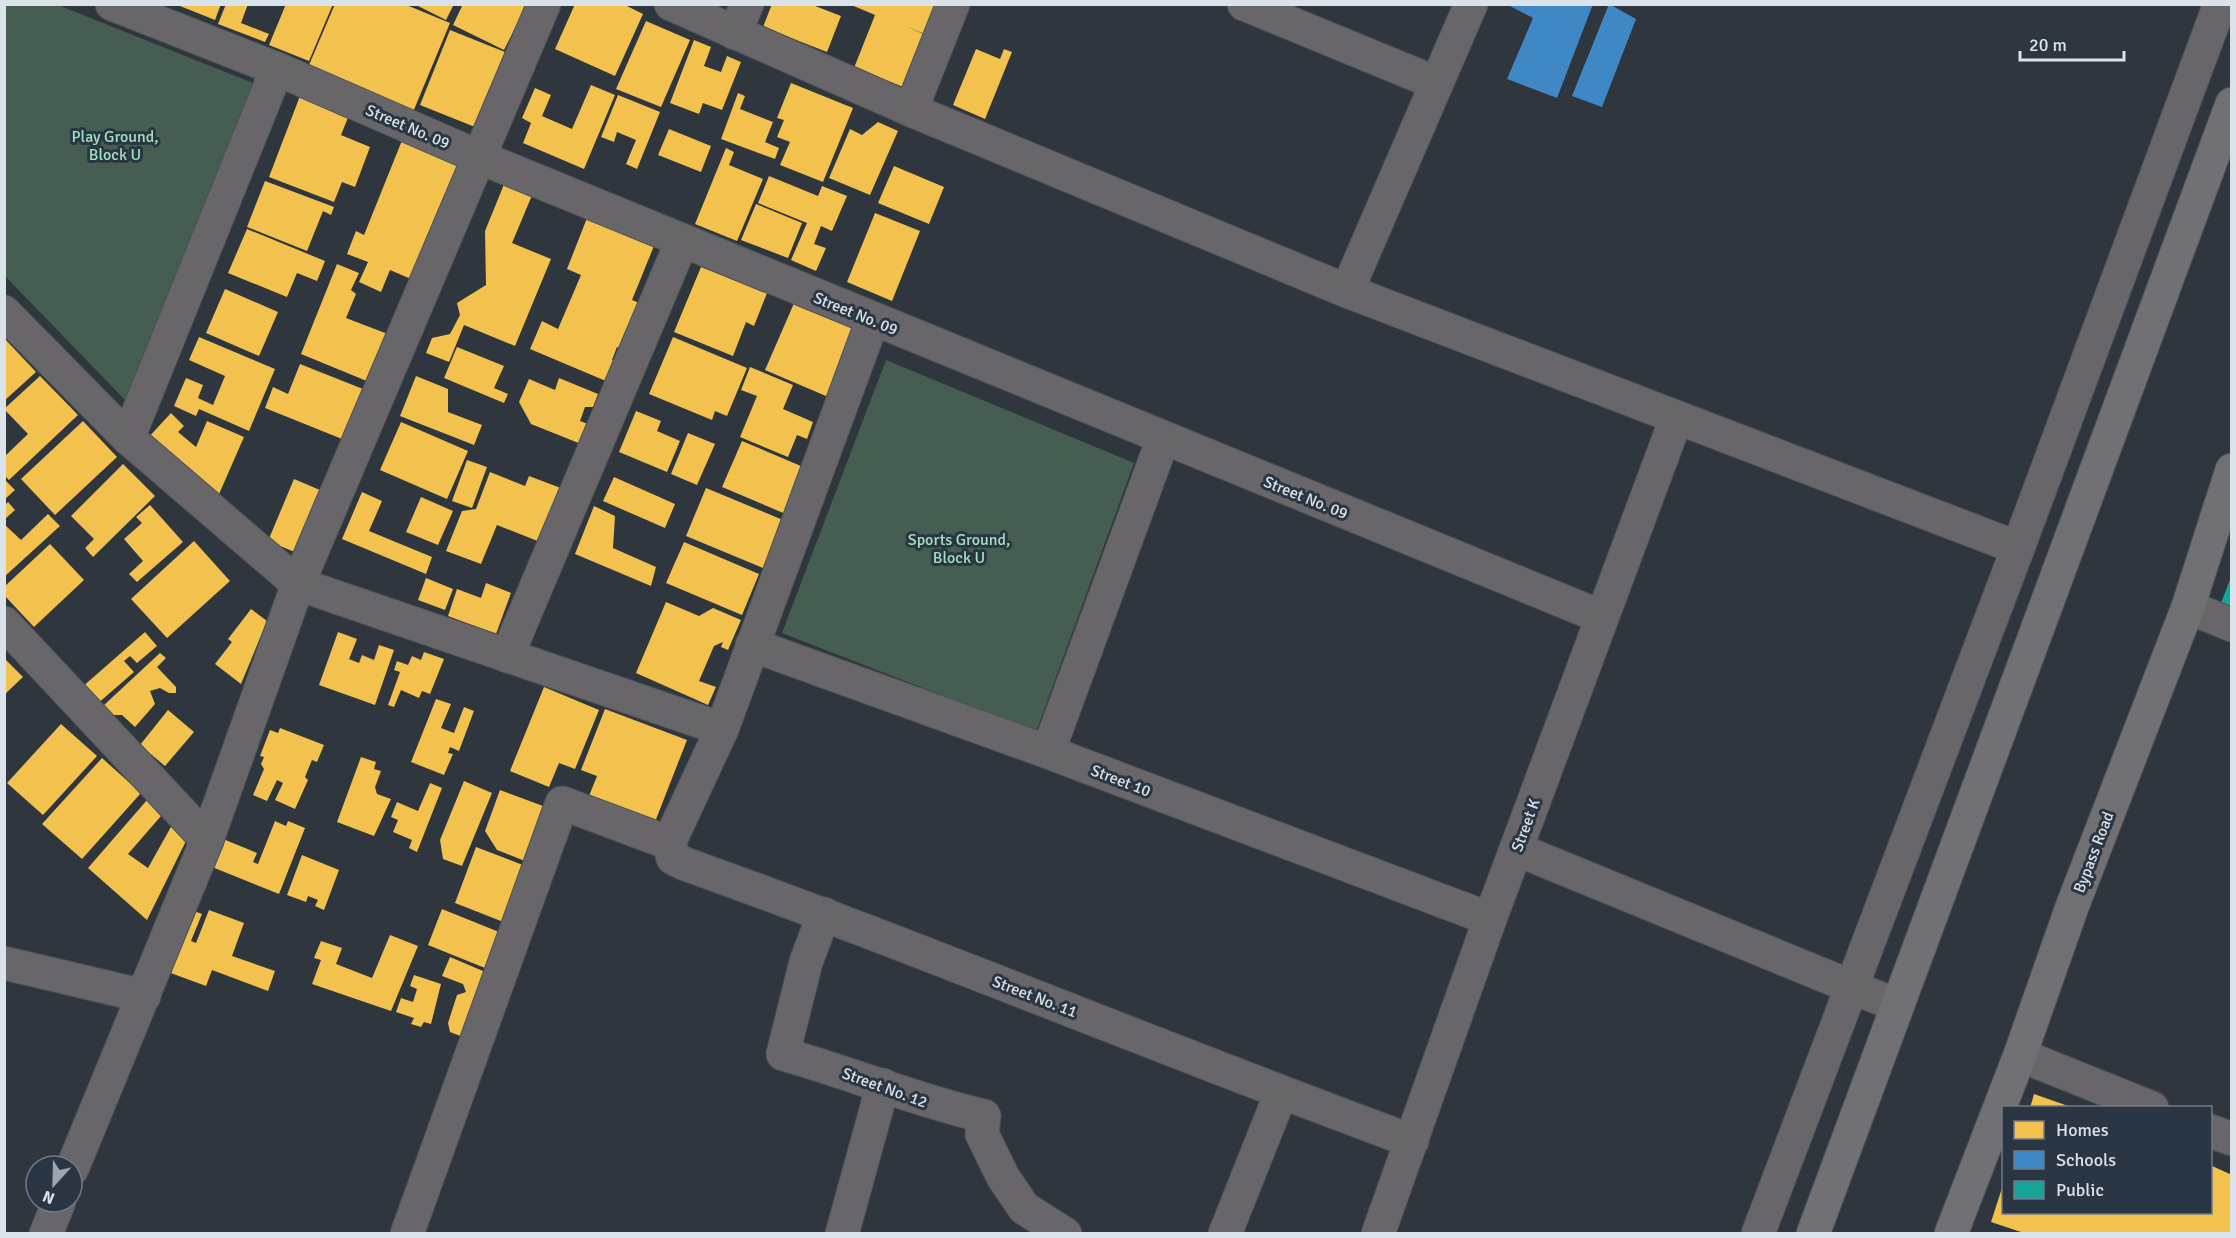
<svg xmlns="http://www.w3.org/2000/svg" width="2236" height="1238" viewBox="0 0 2236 1238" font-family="Signika,sans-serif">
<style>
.green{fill:#465d51}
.homes{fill:#f2c14e}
.schools{fill:#3f88c5}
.public{fill:#17a398}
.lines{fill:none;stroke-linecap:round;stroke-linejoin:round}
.street-casing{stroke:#4c5258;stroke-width:35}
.primary-casing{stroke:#4c5258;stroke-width:35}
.street{stroke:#686668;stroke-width:33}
.primary{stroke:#717073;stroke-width:33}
.labels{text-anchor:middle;stroke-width:6;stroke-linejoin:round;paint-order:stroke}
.street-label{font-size:16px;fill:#dae2ea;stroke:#2a3643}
.park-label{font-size:16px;fill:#a3e2be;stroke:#2a3643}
</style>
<rect width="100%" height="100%" fill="#30363d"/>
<g class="green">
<polygon points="5,5 58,5 258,85 128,403 5,276"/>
<polygon points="886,360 1134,463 1036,732 782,633"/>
</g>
<g class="homes">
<polygon points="175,4 221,4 215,20"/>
<polygon points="226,4 248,4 241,23 269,34 265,42 218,24"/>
<polygon points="286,4 333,4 309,61 269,45"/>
<polygon points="335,4 404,4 450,23 413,112 309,65"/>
<polygon points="414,4 454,4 446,20"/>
<polygon points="463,4 527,4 504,50 453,25"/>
<polygon points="575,4 623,4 643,14 615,76 555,49"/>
<polygon points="772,4 810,4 841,16 827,52 763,27"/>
<polygon points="849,4 944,4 932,37 905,26 928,36 906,88 854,68 875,15"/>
<polygon points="646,21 690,40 661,107 616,89"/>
<polygon points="450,30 505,52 475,127 420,105"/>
<polygon points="694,40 711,47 704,66 721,72 727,56 741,62 722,110 703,103 699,114 670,103"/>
<polygon points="976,49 1000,59 1004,49 1012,52 985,119 953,105"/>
<polygon points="791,83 853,108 823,182 780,165 790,142 777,137 784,120 777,118"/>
<polygon points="591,85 615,95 584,169 523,143 531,123 522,118 535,88 551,95 542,116 572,129"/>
<polygon points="738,93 745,96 740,109 773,122 765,142 779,148 775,159 721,139"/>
<polygon points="618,95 660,112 637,169 626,164 636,140 617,132 614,142 601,137"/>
<polygon points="300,96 349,115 341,135 370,147 355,187 342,182 334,202 269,177"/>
<polygon points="878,122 898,131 870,195 829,178 850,129 862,135"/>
<polygon points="669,129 711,146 701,172 658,155"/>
<polygon points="405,133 469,158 418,282 390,270 381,292 359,282 368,262 347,254 356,231 364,235"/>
<polygon points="726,148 734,152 729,165 763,179 737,241 695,224"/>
<polygon points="894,166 944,187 929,224 878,203"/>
<polygon points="769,176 818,196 822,186 847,196 832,231 821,226 814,244 826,248 816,271 791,260 807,223 758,203"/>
<polygon points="265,181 334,207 331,215 323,211 307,251 247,227"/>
<polygon points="505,182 533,193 512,243 551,259 515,346 464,325 449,362 426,353 432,338 450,334 460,315 457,303 486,285 485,231"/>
<polygon points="756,204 802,223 788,258 741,240"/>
<polygon points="589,213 656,241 632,300 642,304 623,350 617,347 612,360 622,363 613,384 530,349 542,321 558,329 581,275 567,269"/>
<polygon points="875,213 920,231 892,301 847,282"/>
<polygon points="247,229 325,261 317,281 297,273 287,297 228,273"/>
<polygon points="337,264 359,273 351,290 356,294 346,318 393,336 374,384 301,354"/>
<polygon points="701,267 767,293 754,326 746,322 733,356 674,332"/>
<polygon points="225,289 278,312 259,356 206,333"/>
<polygon points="795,301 863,331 833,399 765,370"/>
<polygon points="199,337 275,369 249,431 199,409 196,416 174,406 186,378 203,385 198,398 213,405 225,376 189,360"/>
<polygon points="673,337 747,368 727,416 715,411 712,420 649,394"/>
<polygon points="4,338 36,372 4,401"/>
<polygon points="457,347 504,366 494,388 508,394 504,403 444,378"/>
<polygon points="300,364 368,391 347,441 265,408 273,387 288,394"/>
<polygon points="750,367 793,385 783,409 813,422 807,439 797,435 788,457 740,437 757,396 741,390"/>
<polygon points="40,376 78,415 9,480 4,475 4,457 28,434 4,409"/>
<polygon points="416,376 448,389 448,412 482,425 474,445 400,416"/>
<polygon points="559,378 598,394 593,407 585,407 580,421 588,424 581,444 531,424 519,402 529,379 555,390"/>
<polygon points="636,411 661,421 657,431 680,441 667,472 619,452"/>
<polygon points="171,413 184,426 178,432 196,447 207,421 244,437 216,501 147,439"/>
<polygon points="83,421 117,457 55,515 21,479"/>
<polygon points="401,422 468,451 447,499 380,470"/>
<polygon points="688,433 715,444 697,485 671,474"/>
<polygon points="742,441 808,469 788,515 722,487"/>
<polygon points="467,460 487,467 472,508 452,501"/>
<polygon points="123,464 155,496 93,557 85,548 94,539 71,516"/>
<polygon points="490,472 525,486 529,476 566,490 545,544 497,525 481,564 446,551 462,511 476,509"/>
<polygon points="614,477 675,504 665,528 603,501"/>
<polygon points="4,479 15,490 4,500"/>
<polygon points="294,479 327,493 302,555 268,541"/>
<polygon points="706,488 783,520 763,568 686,536"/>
<polygon points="362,492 382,501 369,531 432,557 426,574 342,539"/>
<polygon points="421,497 453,511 438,545 406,532"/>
<polygon points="8,502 15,510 4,520 4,506"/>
<polygon points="150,505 183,542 137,582 129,574 143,561 124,539 142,523 136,517"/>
<polygon points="594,506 615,516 613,548 656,567 651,586 575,554"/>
<polygon points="48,514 60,526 4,577 4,524 21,540"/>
<polygon points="194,541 230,581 167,638 131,599"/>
<polygon points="684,542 759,574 742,615 666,583"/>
<polygon points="50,544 84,580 34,627 4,595 4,587"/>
<polygon points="426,578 453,589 445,610 418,600"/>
<polygon points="486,583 511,593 496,634 448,616 457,589 481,598"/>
<polygon points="666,602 699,616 713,608 741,620 728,650 721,647 723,642 714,646 699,681 716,687 708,705 636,673"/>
<polygon points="251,609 267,621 241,684 215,664 232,642 228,639"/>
<polygon points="145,632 157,646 137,663 130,656 124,661 134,672 96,705 81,688"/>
<polygon points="338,632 357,639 349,659 359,663 362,655 374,660 379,645 394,650 375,705 319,685"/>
<polygon points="424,652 444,659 430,694 422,691 419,698 401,690 394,707 388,705 400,672 394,670 397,661 408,665 412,656 421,660"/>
<polygon points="160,653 166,658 157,667 176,687 176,693 169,693 160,688 150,691 155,704 135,727 122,715 112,715 103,706"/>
<polygon points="4,658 23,677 4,695"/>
<polygon points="544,687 599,710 575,769 559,763 549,787 510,771"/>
<polygon points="436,699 451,704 441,728 454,733 464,707 474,711 459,751 450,747 448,753 453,754 444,775 411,762"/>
<polygon points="605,709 687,740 653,827 587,801 597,776 581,770"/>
<polygon points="168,710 194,732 165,766 140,745"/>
<polygon points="61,724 97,756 43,815 7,783"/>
<polygon points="280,728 324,745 317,762 312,760 305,777 308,780 295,809 275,800 283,783 277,780 267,801 253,795 264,769 261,764 264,757 260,756 270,730 278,733"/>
<polygon points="361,757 376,762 374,769 381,771 375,787 377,794 391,799 374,836 337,822"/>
<polygon points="102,758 141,793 82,859 42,824"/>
<polygon points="464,781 492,793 462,866 443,859 440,840"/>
<polygon points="430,783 442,788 417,852 409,848 412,840 393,832 398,820 391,817 397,802 418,811"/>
<polygon points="500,790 551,809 530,863 497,850 485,831"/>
<polygon points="147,800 161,816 128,854 148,868 172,825 186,841 147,920 88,868"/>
<polygon points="275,821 286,826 288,821 305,828 279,894 212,867 223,839 257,853 253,862 258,864"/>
<polygon points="476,847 528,867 506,923 455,903"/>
<polygon points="302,855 339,870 324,910 315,906 318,900 308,896 306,902 287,895"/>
<polygon points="442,909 504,934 490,970 428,945"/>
<polygon points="191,910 202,914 191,941 196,943 209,910 244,923 232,956 275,971 268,991 212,970 206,986 168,972"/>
<polygon points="390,935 418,946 391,1011 312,984 321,960 314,958 321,941 342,948 336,964 372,978"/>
<polygon points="450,957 490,974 468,1039 450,1032 448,1023 457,995 466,992 463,984 442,976"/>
<polygon points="414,975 441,984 431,1024 424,1022 421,1027 411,1024 414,1018 396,1012 401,998 413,1002 417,989 410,986"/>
<polygon points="2034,1094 2071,1107 2071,1108 2030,1108"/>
<polygon points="2210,1165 2232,1175 2232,1234 2027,1234 1991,1222 2003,1185 2004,1212 2210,1212"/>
</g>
<g class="schools">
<polygon points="1506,4 1593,4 1557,98 1507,79 1533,18"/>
<polygon points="1609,4 1636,19 1602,107 1572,96"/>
</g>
<polygon class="public" points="2231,577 2232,577 2232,608 2221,603"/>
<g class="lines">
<defs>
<g id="street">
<polyline points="112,4 277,69 479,157 1602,617"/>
<polyline points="671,4 911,110 1347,291 2018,548"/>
<polyline points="1244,4 1436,83"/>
<polyline points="735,33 747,4"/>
<polyline points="911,110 953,4"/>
<polyline points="1347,291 1471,4"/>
<polyline points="4,312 128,438 298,584 722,729"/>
<polyline points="128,438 277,69"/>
<polyline points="2188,607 2232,625"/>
<polyline points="4,623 207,840"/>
<polyline points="752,645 1048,752 1490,919"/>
<polyline points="507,656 682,241"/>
<polyline points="1048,752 1163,439"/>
<path d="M669 843 673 858 685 864C929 951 1169 1052 1412 1141"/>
<polyline points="669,843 722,729 873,319"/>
<polyline points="1516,849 1896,1005"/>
<path d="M824 914 806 962 783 1054C850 1073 915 1100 984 1116L982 1134 1003 1177 1024 1208 1065 1234"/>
<polyline points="4,963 144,996"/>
<polyline points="2020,1055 2152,1108"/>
<polyline points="2210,1131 2232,1139"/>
<polyline points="72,1169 207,840 298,584 544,4"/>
<polyline points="46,1234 59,1202"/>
<polyline points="407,1234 562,803 669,843"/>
<polyline points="842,1234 883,1085"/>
<polyline points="1225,1234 1281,1093"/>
<polyline points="1378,1234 1490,919 1676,419"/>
<polyline points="1758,1234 2018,548 2220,4"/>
</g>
<g id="primary">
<polyline points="1813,1234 2232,104"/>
<polyline points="1951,1234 2020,1055 2072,907 2188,607 2232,470"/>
</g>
</defs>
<use href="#street" class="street-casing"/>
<use href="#primary" class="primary-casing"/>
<use href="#street" class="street"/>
<use href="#primary" class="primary"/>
</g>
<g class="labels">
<g class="street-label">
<text transform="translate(408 126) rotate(23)" y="6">Street No. 09</text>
<text transform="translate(856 313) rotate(22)" y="6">Street No. 09</text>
<text transform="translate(1306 497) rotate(22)" y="6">Street No. 09</text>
<text transform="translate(1121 780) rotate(21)" y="6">Street 10</text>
<text transform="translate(1525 825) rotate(-70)" y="6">Street K</text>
<text transform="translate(2093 852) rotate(-69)" y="6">Bypass Road</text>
<text transform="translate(1035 996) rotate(21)" y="6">Street No. 11</text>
<text transform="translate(885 1087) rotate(20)" y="6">Street No. 12</text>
</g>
<g class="park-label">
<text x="115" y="142">Play Ground,<tspan x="115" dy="18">Block U</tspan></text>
<text x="959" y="545">Sports Ground,<tspan x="959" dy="18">Block U</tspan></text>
</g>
</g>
<rect width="2236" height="1238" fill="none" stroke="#dae2ea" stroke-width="12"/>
<rect x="2002" y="1106" width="210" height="108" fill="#2a3643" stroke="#707b86" stroke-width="1.5"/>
<rect x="2014" y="1121" width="30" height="18" fill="#f2c14e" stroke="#707b86" stroke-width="1.5"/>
<text x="2056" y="1136" font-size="18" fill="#dae2ea">Homes</text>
<rect x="2014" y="1151" width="30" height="18" fill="#3f88c5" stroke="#707b86" stroke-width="1.5"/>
<text x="2056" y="1166" font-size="18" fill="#dae2ea">Schools</text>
<rect x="2014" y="1181" width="30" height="18" fill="#17a398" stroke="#707b86" stroke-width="1.5"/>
<text x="2056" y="1196" font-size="18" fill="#dae2ea">Public</text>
<g transform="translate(54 1184) rotate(202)"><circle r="28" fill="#2a3643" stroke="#707b86" stroke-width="1.5"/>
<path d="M0-4.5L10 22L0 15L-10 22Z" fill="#9ea6ad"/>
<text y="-9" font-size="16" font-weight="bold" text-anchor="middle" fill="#dae2ea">N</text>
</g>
<path d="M2020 51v9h104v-9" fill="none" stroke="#dae2ea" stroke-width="3"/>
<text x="2029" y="51" font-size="18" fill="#dae2ea" stroke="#2a3643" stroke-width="4.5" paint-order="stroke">20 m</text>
</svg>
